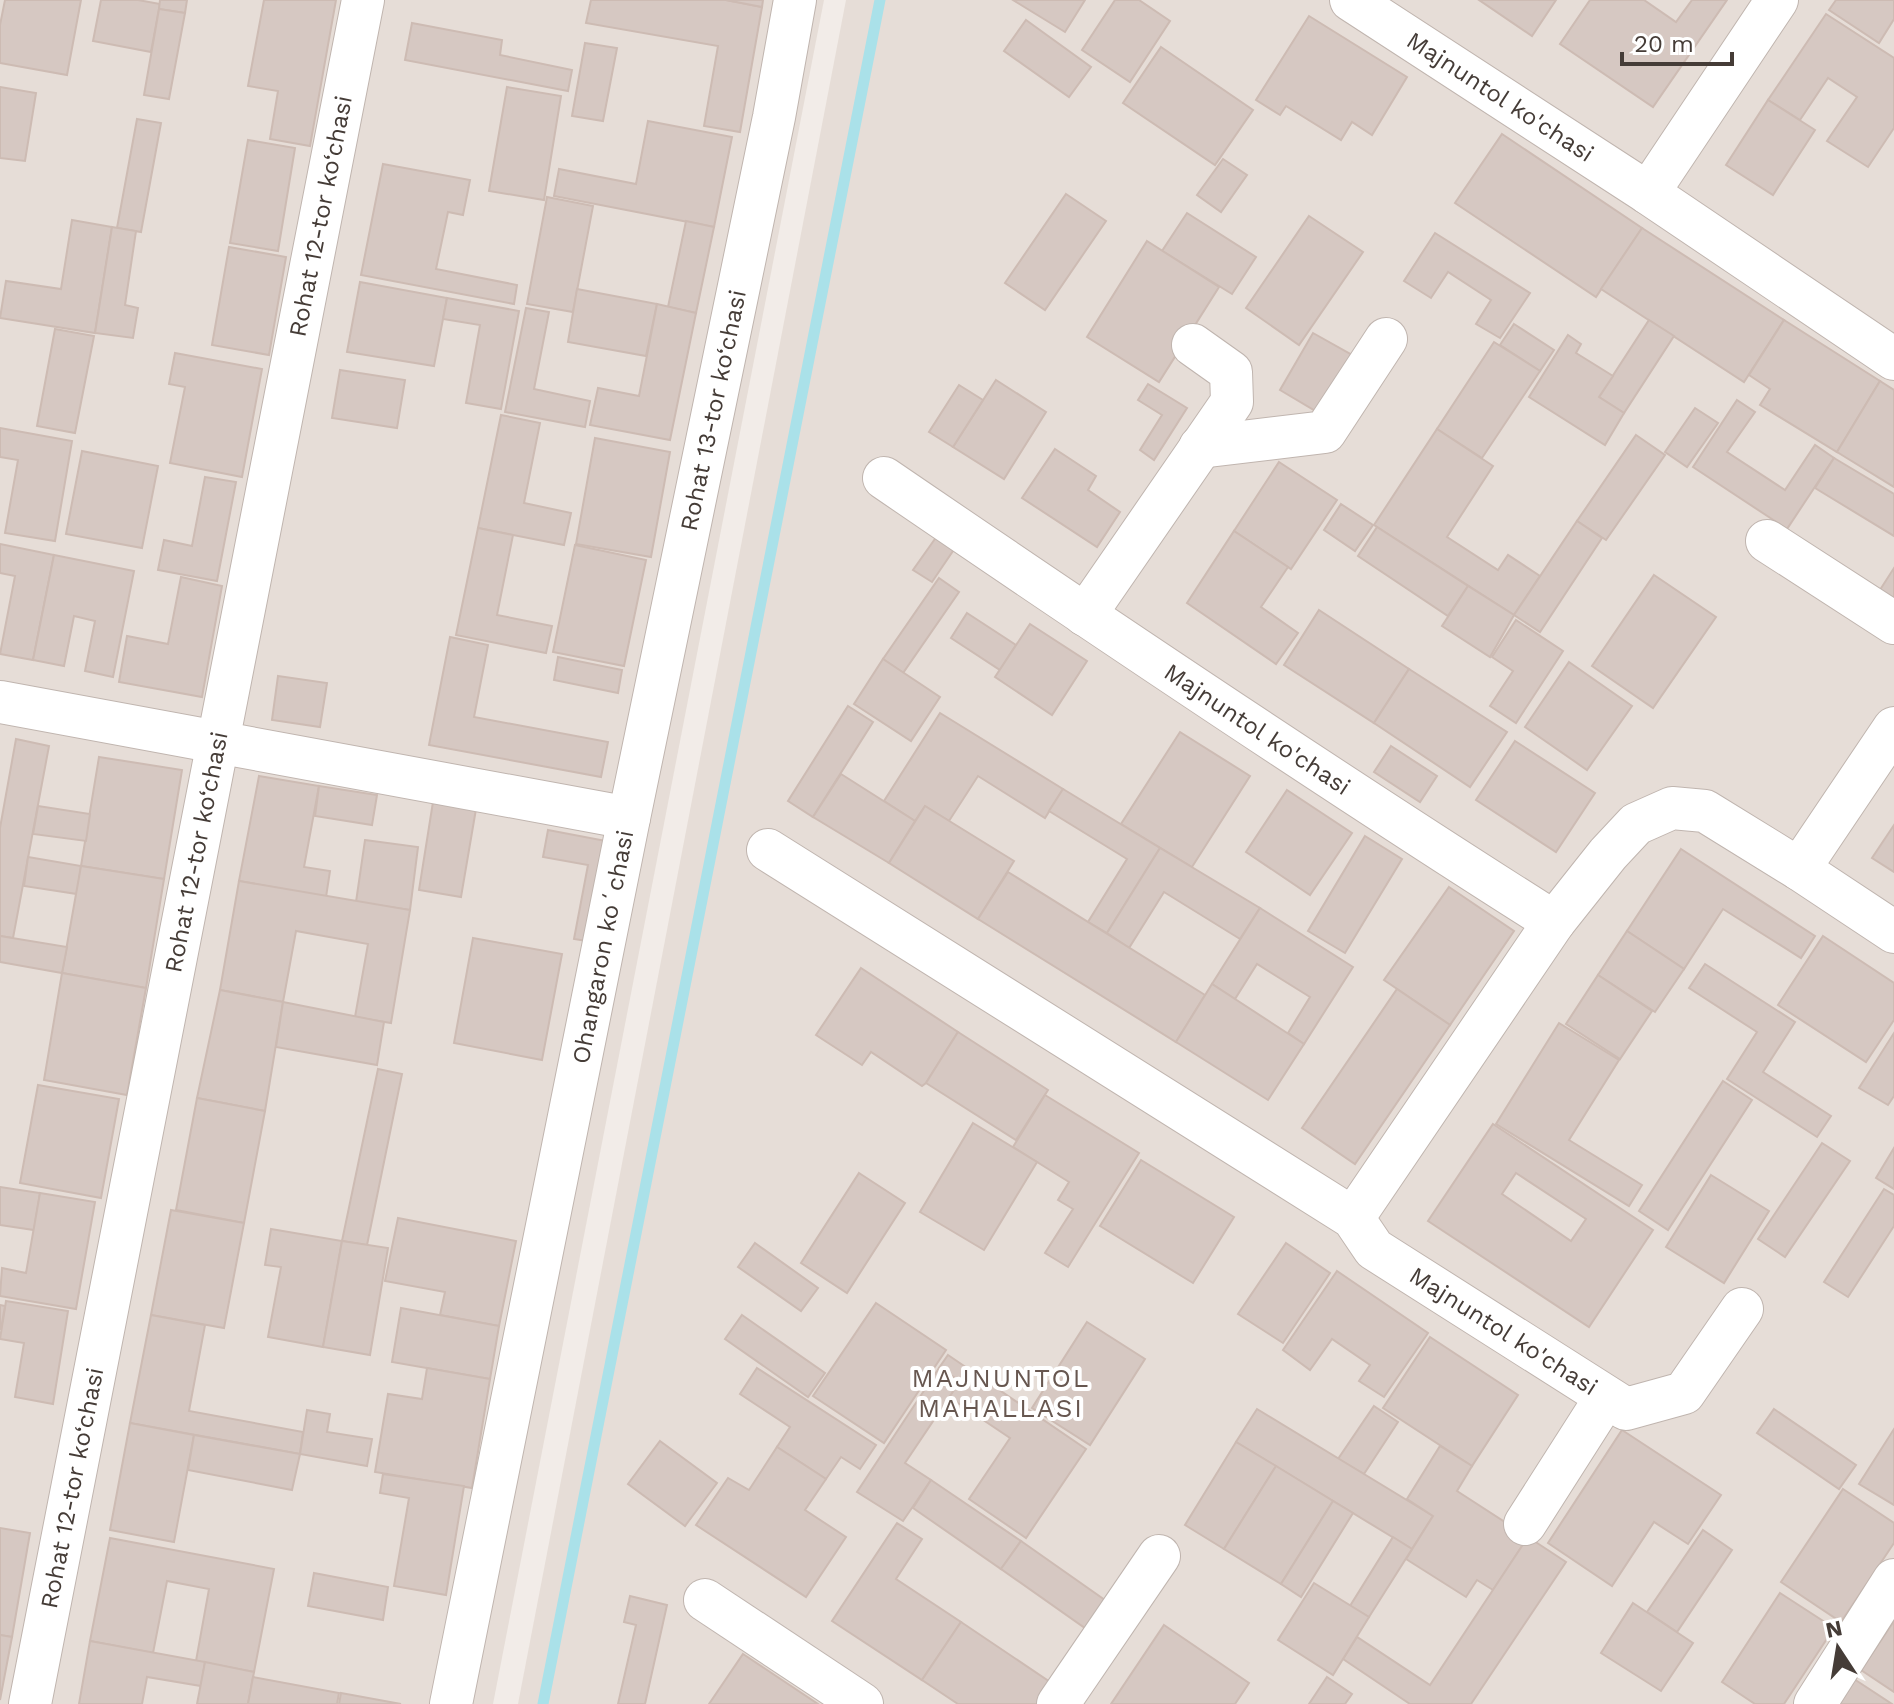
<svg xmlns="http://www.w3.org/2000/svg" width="1894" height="1704" viewBox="0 0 1894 1704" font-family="'Work Sans',sans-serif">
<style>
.residential{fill:#e6ddd7}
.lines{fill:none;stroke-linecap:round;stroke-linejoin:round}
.stream{stroke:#aae1e9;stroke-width:11}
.building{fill:#d6c8c2;stroke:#cdbbb3;stroke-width:2;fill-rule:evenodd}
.minor-casing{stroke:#c0b5af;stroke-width:44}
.minor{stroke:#fff;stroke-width:42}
.labels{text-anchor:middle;stroke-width:8;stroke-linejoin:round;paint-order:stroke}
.street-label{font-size:24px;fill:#453c37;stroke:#fff}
.neighbourhood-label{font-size:26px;letter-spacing:2px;fill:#675750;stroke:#fff}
</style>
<rect width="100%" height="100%" fill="#f2ece8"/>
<g class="residential">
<polygon points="0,0 824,0 493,1704 0,1704"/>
<polygon points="846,0 1894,0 1894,1704 518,1704"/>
</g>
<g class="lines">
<polyline class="stream" points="543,1704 880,0"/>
</g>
<g class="building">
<polygon points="5,0 81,0 67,75 0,63 0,25"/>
<polygon points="101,0 138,0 160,4 151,52 93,41"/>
<polygon points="160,0 187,0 185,13 159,9"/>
<polygon points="264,0 336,0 310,146 270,139 278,91 248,86"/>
<polygon points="591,0 726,0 762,7 740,132 704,126 718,46 586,23"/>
<polygon points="726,0 763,0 762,7"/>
<polygon points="1013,0 1085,0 1065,32"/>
<polygon points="1115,0 1139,0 1170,21 1130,82 1082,50"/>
<polygon points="1479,0 1556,0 1532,36"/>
<polygon points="1590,0 1644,0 1676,22 1692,0 1727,0 1653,107 1560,44"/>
<polygon points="1836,0 1894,0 1894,19 1879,43 1829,10"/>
<polygon points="159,9 185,13 169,99 144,95"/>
<polygon points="1826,14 1894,58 1894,128 1868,167 1827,141 1857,97 1828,78 1800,120 1768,100"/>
<polygon points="1309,16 1407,77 1372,135 1352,122 1341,140 1286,106 1280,115 1256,100"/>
<polygon points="1026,20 1091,67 1069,97 1004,51"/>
<polygon points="412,23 502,40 500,55 572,70 568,91 405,60"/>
<polygon points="585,43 617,48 603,121 572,116"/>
<polygon points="1161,47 1253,110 1215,165 1123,103"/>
<polygon points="0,87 36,93 25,161 0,158"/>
<polygon points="507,87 561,96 544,200 489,191"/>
<polygon points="1768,100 1815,130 1773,195 1726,165"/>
<polygon points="137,119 161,123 141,232 117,228"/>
<polygon points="648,121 732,137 714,227 554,196 559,169 636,184"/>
<polygon points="1502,134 1642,228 1596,297 1455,203"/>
<polygon points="248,140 295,148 278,251 230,243"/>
<polygon points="1223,159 1247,175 1221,212 1197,195"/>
<polygon points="383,164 470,180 463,215 448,212 436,269 517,285 514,304 361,275"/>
<polygon points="1066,194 1106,221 1045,310 1005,283"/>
<polygon points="547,197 593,206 573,312 527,304"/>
<polygon points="1187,213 1256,257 1232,294 1162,251"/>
<polygon points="1309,216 1363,252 1299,345 1246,308"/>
<polygon points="72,220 112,227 95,333 0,318 6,281 61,289"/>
<polygon points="686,221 714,227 696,313 668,307"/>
<polygon points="112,227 136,231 125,305 138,308 133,338 95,333"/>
<polygon points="1642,228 1784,320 1744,382 1601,289"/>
<polygon points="1435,233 1530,293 1500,338 1476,324 1491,300 1448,272 1431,298 1404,281"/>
<polygon points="1147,241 1219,287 1159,382 1087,337"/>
<polygon points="229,247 286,257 269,355 212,345"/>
<polygon points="360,282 447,298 434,366 347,352"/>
<polygon points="577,289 657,304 646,356 568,342"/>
<polygon points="447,298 519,311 501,409 466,403 480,325 443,319"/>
<polygon points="657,304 696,313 670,440 590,425 598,388 639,396"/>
<polygon points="526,308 549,312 534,389 590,401 585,427 505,412"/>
<polygon points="1649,320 1674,336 1624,413 1599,397"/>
<polygon points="1784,320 1880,381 1837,452 1760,405 1770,389 1749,375"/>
<polygon points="1514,324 1554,350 1540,371 1500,345"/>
<polygon points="55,329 94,336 75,433 37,426"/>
<polygon points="1313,333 1352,355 1319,413 1280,390"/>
<polygon points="1568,335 1581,344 1576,353 1613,376 1599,397 1624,413 1605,445 1529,397"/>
<polygon points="1494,342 1540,371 1482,458 1437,429"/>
<polygon points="175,353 262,369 242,477 170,463 185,387 169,384"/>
<polygon points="340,370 405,380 397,428 332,418"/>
<polygon points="996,380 1046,412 1004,479 953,447"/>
<polygon points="1880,381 1894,390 1894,487 1837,452"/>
<polygon points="1148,384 1187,408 1154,460 1140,450 1162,415 1138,400"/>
<polygon points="959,385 983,400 953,447 929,432"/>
<polygon points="1737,400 1755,412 1727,452 1785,490 1815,445 1834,458 1787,529 1693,467"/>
<polygon points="1695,408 1718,423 1687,467 1665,452"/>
<polygon points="501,415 540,423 524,503 571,513 564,545 478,528"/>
<polygon points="0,428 72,441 55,541 5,533 18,460 0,457"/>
<polygon points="1437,429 1493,466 1447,537 1498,570 1508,555 1540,576 1514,615 1374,525"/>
<polygon points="1636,435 1665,455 1606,540 1577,521"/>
<polygon points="595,438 670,452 651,557 576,544"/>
<polygon points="1055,449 1096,476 1088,490 1120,512 1097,547 1022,498"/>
<polygon points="82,451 158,466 142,548 66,534"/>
<polygon points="1834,458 1894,494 1894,536 1815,488"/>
<polygon points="1279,462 1337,500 1291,569 1234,531"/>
<polygon points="205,477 236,482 217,581 158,570 164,540 192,546"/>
<polygon points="1341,504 1373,525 1355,551 1324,530"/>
<polygon points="1577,521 1602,538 1540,632 1514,615"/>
<polygon points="1377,527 1468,586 1448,616 1358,556"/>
<polygon points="478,528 513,535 497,615 552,626 546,653 456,635"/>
<polygon points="1234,531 1288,567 1261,607 1298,633 1276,664 1187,603"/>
<polygon points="937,536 955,548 932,582 913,570"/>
<polygon points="0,544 54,555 33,660 0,654 15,576 0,573"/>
<polygon points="575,545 646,560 624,666 553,652"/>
<polygon points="54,555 134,571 113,677 85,671 95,621 74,616 64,666 33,660"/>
<polygon points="1894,568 1894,604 1878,593"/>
<polygon points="1654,575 1716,617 1653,708 1592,666"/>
<polygon points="181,577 222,586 202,697 119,682 127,636 168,644"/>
<polygon points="939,578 959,592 903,673 883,659"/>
<polygon points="1468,586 1514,615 1490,657 1442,626"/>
<polygon points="1319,610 1409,669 1374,723 1284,665"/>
<polygon points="967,613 1016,645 1000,670 951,638"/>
<polygon points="1516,620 1563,651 1516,723 1490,706 1513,671 1492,657"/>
<polygon points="1030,624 1087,661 1052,715 995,677"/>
<polygon points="450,637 488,645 474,717 608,742 601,777 429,745"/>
<polygon points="558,657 622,670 618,693 554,680"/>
<polygon points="883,659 940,697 911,741 854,704"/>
<polygon points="1569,662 1632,706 1587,770 1525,727"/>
<polygon points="1409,669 1507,732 1470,787 1374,723"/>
<polygon points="278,676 327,683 320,727 272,720"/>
<polygon points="848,706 873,722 813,817 788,801"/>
<polygon points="940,713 1063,789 1045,818 978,776 949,821 925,806 915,821 884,801"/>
<polygon points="1180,732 1250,776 1192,867 1121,824"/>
<polygon points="16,739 49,746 13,938 0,936 0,828"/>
<polygon points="1515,741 1595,793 1556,852 1476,800"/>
<polygon points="1391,746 1437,776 1420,802 1374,772"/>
<polygon points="99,757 182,770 164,879 81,866"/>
<polygon points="841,774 915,821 889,863 813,817"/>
<polygon points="259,776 319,786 304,867 330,871 326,897 239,881"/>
<polygon points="319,786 377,795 372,825 315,816"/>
<polygon points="1063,789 1160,848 1107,933 1088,922 1127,859 1049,811"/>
<polygon points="1287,790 1352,833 1310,895 1246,852"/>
<polygon points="433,802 476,809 461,897 419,890"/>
<polygon points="38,806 90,814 86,841 33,834"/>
<polygon points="925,806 1014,861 978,919 889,863"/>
<polygon points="1894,825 1894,872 1872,858"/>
<polygon points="548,830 606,841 587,941 574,939 588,865 543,857"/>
<polygon points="1365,836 1402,859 1345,953 1308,931"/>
<polygon points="365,840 418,847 410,910 356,902"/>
<polygon points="1160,848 1260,908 1240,939 1164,892 1129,948 1107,933"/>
<polygon points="1681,849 1815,936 1801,958 1723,909 1684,969 1627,931"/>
<polygon points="28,857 81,866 77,894 24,886"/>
<polygon points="81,866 164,879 146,988 62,973"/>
<polygon points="1008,872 1205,995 1176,1042 978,919"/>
<polygon points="239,881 410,910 391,1023 355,1017 368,944 296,931 283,1002 220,990"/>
<polygon points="1449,887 1514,931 1450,1025 1384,980"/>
<polygon points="1260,908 1353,967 1304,1044 1288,1033 1310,997 1257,964 1235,999 1212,984"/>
<polygon points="1627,931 1684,969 1655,1012 1598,975"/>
<polygon points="0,936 67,947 62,973 0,962"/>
<polygon points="1823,936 1894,983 1894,1020 1866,1062 1778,1005"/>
<polygon points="473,938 562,954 542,1060 454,1043"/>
<polygon points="1705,964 1795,1022 1763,1072 1831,1116 1817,1137 1727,1079 1757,1032 1689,988"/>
<polygon points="861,968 958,1032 926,1083 922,1086 871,1052 862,1065 816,1035"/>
<polygon points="62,973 146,988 127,1095 44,1080"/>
<polygon points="1598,975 1652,1011 1620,1059 1566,1024"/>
<polygon points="1212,984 1304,1044 1268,1100 1176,1042"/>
<polygon points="1397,989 1450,1025 1355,1164 1302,1128"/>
<polygon points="220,990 283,1002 265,1111 197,1098"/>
<polygon points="283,1002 384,1022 377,1065 276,1047"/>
<polygon points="1559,1023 1619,1060 1569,1140 1642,1185 1629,1206 1496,1124"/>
<polygon points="958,1032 1048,1090 1016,1140 926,1083"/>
<polygon points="1894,1033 1894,1096 1888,1105 1859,1088"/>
<polygon points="378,1069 402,1074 367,1245 342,1241"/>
<polygon points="1723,1081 1752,1100 1668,1230 1639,1211"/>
<polygon points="38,1085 119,1099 101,1198 20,1183"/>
<polygon points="1045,1095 1139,1153 1068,1267 1045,1253 1073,1209 1058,1200 1069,1182 1013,1147"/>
<polygon points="197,1098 265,1111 244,1223 176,1210"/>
<polygon points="973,1123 1037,1162 984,1250 920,1212"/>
<path d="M1493 1124 1653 1230 1589 1327 1428 1221ZM1516 1173 1586 1219 1571 1241 1502 1194Z"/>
<polygon points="1822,1143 1850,1161 1785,1257 1758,1239"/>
<polygon points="1894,1148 1894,1189 1876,1178"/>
<polygon points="1141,1160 1234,1217 1193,1283 1100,1226"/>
<polygon points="859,1173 905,1203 847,1293 801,1263"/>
<polygon points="1711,1175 1769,1211 1724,1283 1666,1247"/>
<polygon points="0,1187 40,1193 34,1230 0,1225"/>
<polygon points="1884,1189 1894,1195 1894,1226 1848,1297 1824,1282"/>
<polygon points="40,1193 95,1202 76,1309 0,1296 2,1268 26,1273"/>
<polygon points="171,1210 244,1223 224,1328 151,1315"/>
<polygon points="398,1218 516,1241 499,1326 440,1315 445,1292 385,1281"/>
<polygon points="271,1229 342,1241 323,1347 268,1337 281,1267 265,1265"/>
<polygon points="342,1241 388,1248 370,1355 323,1347"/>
<polygon points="755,1243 818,1288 801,1311 738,1267"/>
<polygon points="1286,1243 1330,1273 1283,1343 1238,1314"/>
<polygon points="1337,1271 1428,1333 1384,1397 1359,1381 1370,1365 1332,1339 1310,1370 1283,1350"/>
<polygon points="6,1301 68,1311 53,1404 15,1397 24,1343 0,1339"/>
<polygon points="876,1303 946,1350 884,1443 813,1396"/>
<polygon points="0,1305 5,1306 1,1329 0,1329"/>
<polygon points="401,1308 499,1326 490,1379 392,1362"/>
<polygon points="151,1315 205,1325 189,1411 303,1432 300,1454 130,1423"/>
<polygon points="742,1315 825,1373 808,1397 725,1339"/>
<polygon points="1087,1322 1145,1359 1090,1445 1032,1408"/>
<polygon points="1430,1337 1518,1395 1472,1466 1383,1408"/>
<polygon points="948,1355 1086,1449 1026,1538 969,1499 1010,1438 949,1397 960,1381 939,1368"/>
<polygon points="427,1368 490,1379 472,1488 375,1472 388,1394 422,1399"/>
<polygon points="757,1368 876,1445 860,1469 841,1457 826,1479 777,1447 790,1427 740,1394"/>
<polygon points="939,1368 960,1381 905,1463 931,1480 903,1521 857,1492"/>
<polygon points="1374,1406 1398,1422 1364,1474 1338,1459"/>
<polygon points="1257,1409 1433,1516 1412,1549 1236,1442"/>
<polygon points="1774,1409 1856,1465 1839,1489 1757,1433"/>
<polygon points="307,1410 330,1414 327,1432 372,1439 367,1466 300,1454"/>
<polygon points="130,1423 194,1435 174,1542 110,1530"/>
<polygon points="1894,1429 1894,1505 1859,1484"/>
<polygon points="1622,1430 1721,1495 1688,1544 1654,1522 1612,1586 1548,1543"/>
<polygon points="194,1435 300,1454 292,1490 188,1470"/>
<polygon points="660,1441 717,1483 685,1526 628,1484"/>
<polygon points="1236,1442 1276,1466 1224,1549 1185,1525"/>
<polygon points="1440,1446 1472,1466 1457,1491 1528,1537 1493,1590 1477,1580 1466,1597 1406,1559 1433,1516 1407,1499"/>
<polygon points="777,1447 826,1479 805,1510 846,1537 806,1597 696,1525 728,1478 749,1490"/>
<polygon points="1276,1466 1333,1501 1281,1584 1224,1549"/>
<polygon points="383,1474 464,1486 446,1595 394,1586 409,1498 380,1493"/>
<polygon points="931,1480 1021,1541 1001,1569 913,1508"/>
<polygon points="1843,1489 1894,1523 1894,1543 1841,1622 1781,1582"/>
<polygon points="1333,1501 1353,1513 1301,1597 1281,1584"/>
<polygon points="897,1523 922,1539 896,1579 961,1622 922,1680 832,1621"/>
<polygon points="0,1528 30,1533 12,1637 0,1635"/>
<polygon points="1703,1530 1732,1550 1677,1632 1647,1612"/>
<polygon points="1393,1537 1412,1549 1369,1617 1350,1606"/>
<polygon points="1528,1537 1566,1562 1471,1704 1410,1704 1343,1659 1357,1637 1430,1685"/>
<polygon points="110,1538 274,1569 254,1672 196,1661 209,1589 167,1581 153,1653 90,1641"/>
<polygon points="1021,1541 1112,1605 1092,1633 1001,1569"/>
<polygon points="314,1573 388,1587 383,1620 308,1606"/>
<polygon points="1314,1583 1369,1617 1333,1675 1278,1640"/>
<polygon points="1780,1593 1834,1628 1784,1704 1755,1704 1722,1682"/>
<polygon points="630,1596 667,1605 645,1704 618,1704 636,1625 624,1622"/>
<polygon points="1633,1603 1693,1643 1661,1691 1601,1653"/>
<polygon points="1894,1621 1894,1692 1861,1670"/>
<polygon points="961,1622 1056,1686 1043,1704 958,1704 922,1680"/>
<polygon points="1164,1625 1249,1683 1235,1704 1111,1704"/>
<polygon points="0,1635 12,1637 0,1700"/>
<polygon points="90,1641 205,1662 201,1686 147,1677 142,1704 79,1704"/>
<polygon points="743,1654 818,1704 709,1704"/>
<polygon points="205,1662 254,1672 248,1704 197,1704"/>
<polygon points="253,1677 339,1693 337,1704 248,1704"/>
<polygon points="1327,1677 1352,1694 1345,1704 1309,1704"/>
<polygon points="1854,1679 1892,1704 1838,1704"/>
<polygon points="341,1693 401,1704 339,1704"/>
</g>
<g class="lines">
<defs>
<g id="minor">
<path id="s1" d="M1351 0 1648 193"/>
<polyline points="1777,0 1648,193 1894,359"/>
<polyline points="1200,447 1325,432 1386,339"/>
<path id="s2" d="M884 478C1105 629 1328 779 1554 922"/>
<polyline points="1767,541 1894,623"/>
<polyline points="1085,615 1232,402 1231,372 1193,345"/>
<polyline points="0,702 629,818"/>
<path id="s3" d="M768 850 1353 1218 1374 1249 1626 1409 1684 1393 1742 1309"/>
<polyline points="1799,869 1894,728"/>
<polyline points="1353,1218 1554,922 1608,854 1636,824 1672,808 1705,811 1799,869 1894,932"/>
<polyline points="1525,1524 1606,1397"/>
<polyline points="705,1600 862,1704"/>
<path id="s4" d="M30 1704 363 0"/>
<path id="s5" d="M451 1704 629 818 774 117 795 0"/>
<polyline points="1058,1704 1159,1556"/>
<polyline points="1815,1704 1894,1580"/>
</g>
</defs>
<use href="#minor" class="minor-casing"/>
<use href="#minor" class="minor"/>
</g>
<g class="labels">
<g class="street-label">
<text dy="8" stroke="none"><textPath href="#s1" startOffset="178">Majnuntol ko'chasi</textPath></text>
<text dy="8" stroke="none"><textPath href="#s4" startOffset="1516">Rohat 12-tor ko‘chasi</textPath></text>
<text dy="8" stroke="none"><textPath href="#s5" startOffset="1320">Rohat 13-tor ko‘chasi</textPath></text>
<text dy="8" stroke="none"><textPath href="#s2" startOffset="450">Majnuntol ko'chasi</textPath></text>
<text dy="8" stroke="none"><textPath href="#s4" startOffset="868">Rohat 12-tor ko‘chasi</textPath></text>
<text transform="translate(603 947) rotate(-79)" y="8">Ohangaron koʻchasi</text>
<text dy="8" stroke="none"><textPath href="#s3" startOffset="882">Majnuntol ko'chasi</textPath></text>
<text dy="8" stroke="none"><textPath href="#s4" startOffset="220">Rohat 12-tor ko‘chasi</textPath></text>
</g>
<g class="neighbourhood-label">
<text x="1001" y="1387">MAJNUNTOL<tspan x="1001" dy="30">MAHALLASI</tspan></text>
</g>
</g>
<g transform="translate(1838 1648) rotate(348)" stroke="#ffffff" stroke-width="6" paint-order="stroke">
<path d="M0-6L14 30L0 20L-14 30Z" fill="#453c37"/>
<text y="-12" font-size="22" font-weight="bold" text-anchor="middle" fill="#453c37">N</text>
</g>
<path d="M1622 52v12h110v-12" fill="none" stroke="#453c37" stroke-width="4"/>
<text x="1634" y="52" font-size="24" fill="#453c37" stroke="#ffffff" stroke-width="6" paint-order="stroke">20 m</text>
</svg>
